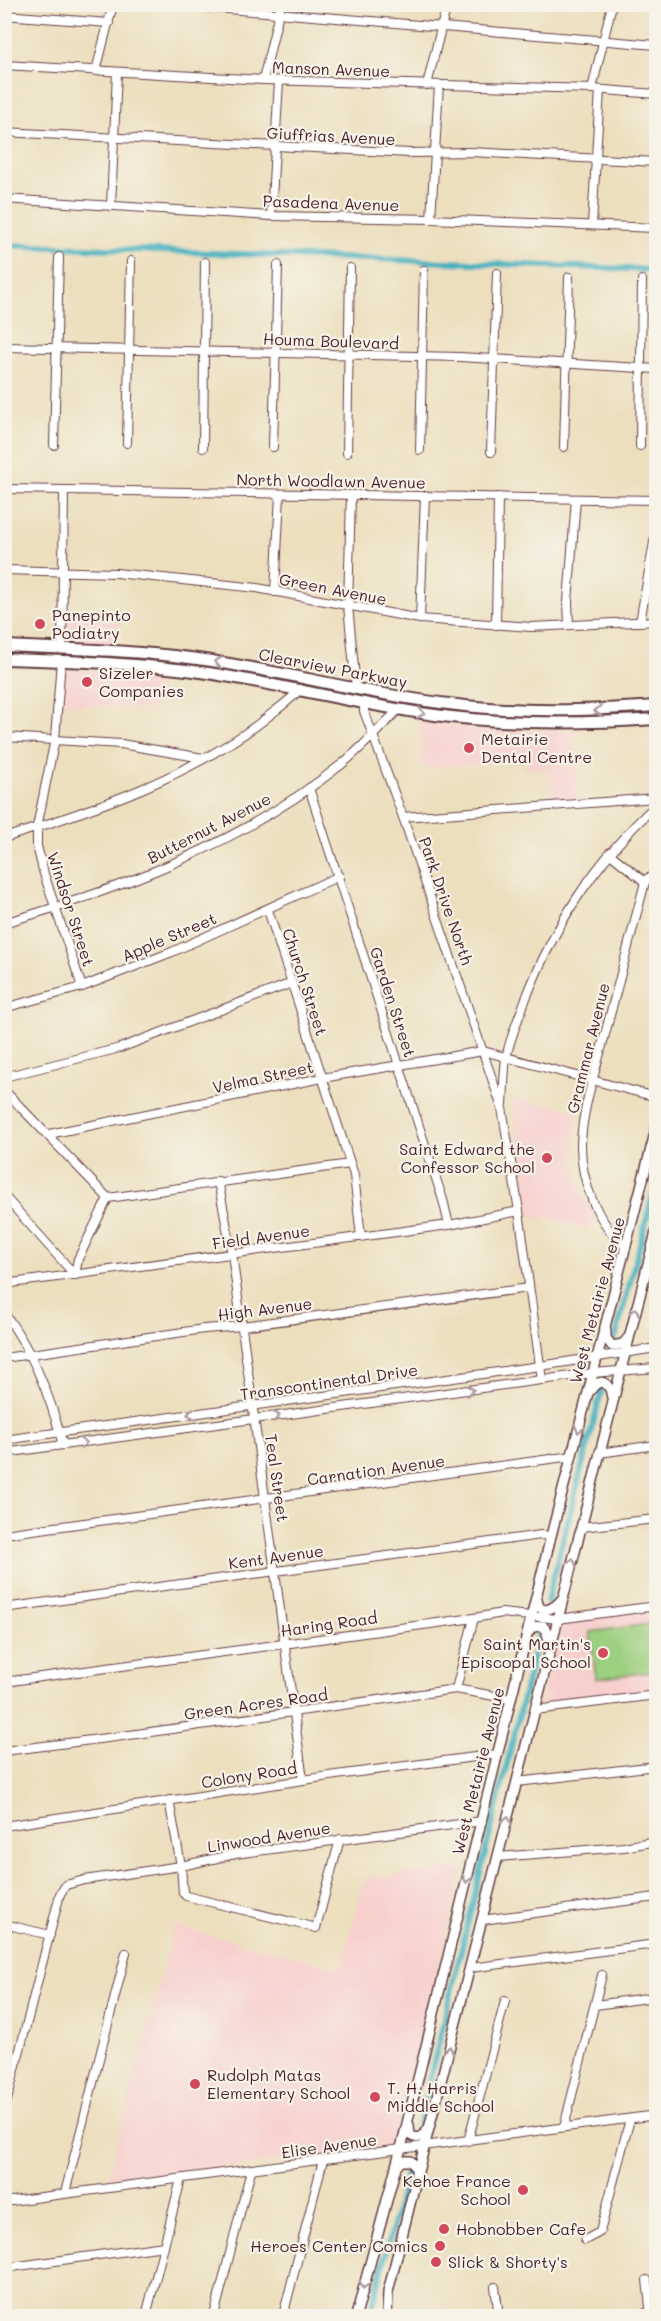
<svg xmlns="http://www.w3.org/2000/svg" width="661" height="2321" viewBox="0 0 661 2321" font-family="Mali,sans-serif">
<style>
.built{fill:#f7d0ce}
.green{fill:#9ccf7f;stroke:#737755;stroke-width:1.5}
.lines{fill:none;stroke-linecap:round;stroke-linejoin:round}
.canal{stroke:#43b0bf;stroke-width:6}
.minor-casing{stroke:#623c41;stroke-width:10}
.major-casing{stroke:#623c41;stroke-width:12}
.highway-casing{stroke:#623c41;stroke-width:14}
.minor{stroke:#fff;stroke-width:8}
.major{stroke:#fff;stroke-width:9}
.highway{stroke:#fff;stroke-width:10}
.oneway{stroke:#ae9aa0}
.poi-dot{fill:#d1495b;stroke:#f7f3e8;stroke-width:2}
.labels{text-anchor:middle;stroke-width:4.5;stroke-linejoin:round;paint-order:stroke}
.street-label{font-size:16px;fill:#4a1f2b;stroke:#f7f3e8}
.poi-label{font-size:16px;fill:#4a1f2b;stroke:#f7f3e8;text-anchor:start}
</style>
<rect width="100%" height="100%" fill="#f7f3e8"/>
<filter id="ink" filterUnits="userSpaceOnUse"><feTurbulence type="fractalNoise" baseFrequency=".0167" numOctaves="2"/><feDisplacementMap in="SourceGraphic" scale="12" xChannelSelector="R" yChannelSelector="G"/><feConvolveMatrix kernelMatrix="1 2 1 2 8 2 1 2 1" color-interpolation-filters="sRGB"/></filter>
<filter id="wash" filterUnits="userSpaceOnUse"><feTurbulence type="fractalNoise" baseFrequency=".008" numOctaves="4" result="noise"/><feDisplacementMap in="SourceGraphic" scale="24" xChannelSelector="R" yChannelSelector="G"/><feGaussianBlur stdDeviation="1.35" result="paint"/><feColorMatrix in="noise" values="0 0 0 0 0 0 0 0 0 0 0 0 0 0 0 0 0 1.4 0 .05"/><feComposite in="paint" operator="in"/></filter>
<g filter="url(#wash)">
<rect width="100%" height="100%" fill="#ecdfbe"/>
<g class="built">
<polygon points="67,608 119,611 117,646 66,643"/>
<polygon points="66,669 158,675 155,709 65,704"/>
<polygon points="419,720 496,729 572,731 578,798 551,800 549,769 525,770 524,758 498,760 498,763 422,768"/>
<polygon points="512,1097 578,1111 574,1149 575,1167 586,1202 598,1219 589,1223 587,1229 547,1218 543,1218 542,1220 537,1216 536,1222 534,1221 535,1216 527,1213"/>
<polygon points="656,1603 656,1689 541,1705 557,1616"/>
<polygon points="463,1867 394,2145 106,2184 174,1926 341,1968 364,1879"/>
</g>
<polygon class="green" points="656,1623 656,1671 596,1679 590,1632"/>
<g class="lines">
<g class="canal">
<polyline points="4,245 656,270"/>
<polyline points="615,1339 656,1183"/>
<polyline points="547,1602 602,1389"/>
<polyline points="417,2131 539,1633"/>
<polyline points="370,2316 408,2167"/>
</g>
</g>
</g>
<g filter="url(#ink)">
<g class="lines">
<defs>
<g id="minor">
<polyline points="169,4 656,45"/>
<polyline points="4,15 109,23"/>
<polyline points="4,65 263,80 592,89 656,94"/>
<polyline points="96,71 113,4"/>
<polyline points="263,80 281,4"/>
<polyline points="427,85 447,4"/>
<polyline points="592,89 612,4"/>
<polyline points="4,132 410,153 471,152 656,162"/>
<polyline points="4,199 271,216 431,219 656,228"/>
<polyline points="111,206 117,72"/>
<polyline points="271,216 279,81"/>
<polyline points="431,219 439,85"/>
<polyline points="592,225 600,90"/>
<polyline points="4,347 460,357 656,369"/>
<polyline points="127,443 131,261"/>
<polyline points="54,445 59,257"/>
<polyline points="640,446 642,280"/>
<polyline points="273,447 278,265"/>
<polyline points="564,447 569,277"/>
<polyline points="203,448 205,262"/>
<polyline points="420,450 424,270"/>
<polyline points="491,452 497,273"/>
<polyline points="347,453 350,268"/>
<polyline points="4,489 656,500"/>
<polyline points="351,495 348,606 356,688"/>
<polyline points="4,570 116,573 257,588 420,619 531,627 656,621"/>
<polyline points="275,592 280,495"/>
<polyline points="420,619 425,496"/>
<polyline points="640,622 656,531"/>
<polyline points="496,625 498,497"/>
<polyline points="569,625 568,602 576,499"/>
<polyline points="62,648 64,491"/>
<polyline points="61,661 55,739 37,827 37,846 44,874 82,987"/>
<polyline points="364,703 364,711 403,817 502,1108 519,1211 542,1380"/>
<polyline points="4,737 121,744 203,758"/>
<polyline points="309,788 443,1200 449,1225"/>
<polyline points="403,817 656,798"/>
<path d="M4 838C93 810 192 776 265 719 277 709 290 701 300 689"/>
<polyline points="609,853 645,882"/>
<polyline points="645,882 648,878 656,877"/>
<polyline points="268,910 354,1175 361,1237"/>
<path d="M4 923C124 888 244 842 342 764 363 747 380 728 399 709"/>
<polyline points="4,1008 82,987 172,952 339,876"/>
<polyline points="4,1077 120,1048 292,983"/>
<polyline points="4,1090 108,1198"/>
<path d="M503 1104C504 1089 504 1073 506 1058 510 1039 518 1019 525 1001 555 923 595 862 656 805"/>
<polyline points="49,1134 322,1078 483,1051 656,1097"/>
<polyline points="218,1181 232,1254 303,1780"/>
<polyline points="4,1196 75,1275"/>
<polyline points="108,1198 350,1164"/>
<path d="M626 1247C597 1223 581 1182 581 1145 582 1110 594 1076 603 1042 617 989 631 935 645 882"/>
<polyline points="75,1275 78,1259 108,1198"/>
<polyline points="4,1284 449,1225 519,1211"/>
<path d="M4 1313C34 1352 51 1399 63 1445"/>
<polyline points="4,1358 204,1329 242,1326 529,1288"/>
<polyline points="4,1440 540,1366 656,1348"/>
<polyline points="4,1453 593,1373 656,1368"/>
<polyline points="599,1453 656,1445"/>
<polyline points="581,1527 656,1519"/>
<polyline points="4,1534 572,1456"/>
<polyline points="4,1608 541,1535 551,1536"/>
<polyline points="4,1682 474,1618 502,1613 558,1619 656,1606"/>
<polyline points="456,1689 474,1618"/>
<polyline points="535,1710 656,1695"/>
<polyline points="4,1751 115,1737 456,1689 511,1699"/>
<polyline points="517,1782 656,1766"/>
<polyline points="169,1800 181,1866 183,1893 186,1896 316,1928 340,1839"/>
<polyline points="4,1826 336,1775 498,1754"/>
<polyline points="498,1857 624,1847 656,1841"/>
<polyline points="482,1920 656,1897"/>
<polyline points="4,1924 50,1935"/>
<polyline points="470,1968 656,1944"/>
<polyline points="595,2005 647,1998"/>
<polyline points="4,2112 60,1894 66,1885 84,1880 181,1866 235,1854 482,1821"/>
<polyline points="564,2127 602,1975"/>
<polyline points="468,2141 505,2001"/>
<polyline points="65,2193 126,1953"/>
<polyline points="4,2202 656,2115"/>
<polyline points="585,2240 600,2232 630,2119"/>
<polyline points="4,2268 164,2246"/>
<polyline points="647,2280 651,2316"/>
<polyline points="495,2287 499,2316"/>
<polyline points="146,2316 181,2179"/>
<polyline points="214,2316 251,2170"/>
<polyline points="283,2316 323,2160"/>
<polyline points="626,2316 656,2312"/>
</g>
<g id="major">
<polyline points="606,1330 606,1338 612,1346 623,1344 628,1338"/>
<path d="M590 1391C600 1376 610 1382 612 1398"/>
<path d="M537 1599C539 1618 555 1608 562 1599"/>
<polyline points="529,1632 532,1627 543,1626 546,1630 550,1644"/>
<path d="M409 2125 410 2135C418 2141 424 2136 429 2128"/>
<polyline points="396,2167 401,2161 411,2161 416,2168 416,2175"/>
<polyline points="356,2316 402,2144 551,1536 656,1129"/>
<polyline points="387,2316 388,2292 423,2152 656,1232"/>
</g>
<g id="highway">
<path d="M4 646C66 649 128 650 190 658 277 669 362 694 449 704 518 713 586 711 656 706"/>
<path d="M4 659C72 661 141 663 208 673 284 685 359 705 435 715 509 725 582 724 656 719"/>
</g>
</defs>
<use href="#minor" class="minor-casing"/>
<use href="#major" class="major-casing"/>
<use href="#highway" class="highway-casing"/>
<use href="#minor" class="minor"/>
<use href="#major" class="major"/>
<use href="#highway" class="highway"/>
</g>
<defs><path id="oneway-chevron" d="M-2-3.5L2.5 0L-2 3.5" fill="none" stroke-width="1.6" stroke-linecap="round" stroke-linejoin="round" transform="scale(1.5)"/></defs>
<g class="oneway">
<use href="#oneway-chevron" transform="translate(218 662) rotate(-171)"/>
<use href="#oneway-chevron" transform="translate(598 711) rotate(176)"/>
<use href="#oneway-chevron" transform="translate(421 713) rotate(9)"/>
<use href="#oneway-chevron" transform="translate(635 1312) rotate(-75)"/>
<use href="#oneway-chevron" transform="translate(470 1390) rotate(-8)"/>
<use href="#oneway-chevron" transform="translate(191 1414) rotate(172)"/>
<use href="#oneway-chevron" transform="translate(276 1416) rotate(-8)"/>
<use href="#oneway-chevron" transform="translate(579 1429) rotate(104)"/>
<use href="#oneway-chevron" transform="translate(83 1443) rotate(-8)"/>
<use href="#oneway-chevron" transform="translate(572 1562) rotate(-76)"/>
<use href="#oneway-chevron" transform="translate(507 1820) rotate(-76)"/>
<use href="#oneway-chevron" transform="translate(467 1879) rotate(104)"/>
<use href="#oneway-chevron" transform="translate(449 2050) rotate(-76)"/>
<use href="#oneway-chevron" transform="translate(364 2285) rotate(105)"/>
</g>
</g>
<g class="poi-dot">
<circle cx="40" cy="624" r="6"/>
<circle cx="87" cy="682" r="6"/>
<circle cx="469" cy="748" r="6"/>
<circle cx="547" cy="1158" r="6"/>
<circle cx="603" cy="1653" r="6"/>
<circle cx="195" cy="2084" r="6"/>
<circle cx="375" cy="2097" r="6"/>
<circle cx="523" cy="2190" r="6"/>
<circle cx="444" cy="2229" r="6"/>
<circle cx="440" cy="2246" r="6"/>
<circle cx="436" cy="2262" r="6"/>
</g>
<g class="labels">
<g class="street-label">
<text transform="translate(331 69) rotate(2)" y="6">Manson Avenue</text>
<text transform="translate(331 136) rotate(3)" y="6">Giuffrias Avenue</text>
<text transform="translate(331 203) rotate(2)" y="6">Pasadena Avenue</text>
<text transform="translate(331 341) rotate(2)" y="6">Houma Boulevard</text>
<text transform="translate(331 481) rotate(1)" y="6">North Woodlawn Avenue</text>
<text transform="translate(333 589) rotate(11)" y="6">Green Avenue</text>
<text transform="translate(333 668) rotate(11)" y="6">Clearview Parkway</text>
<text transform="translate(209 828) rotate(-27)" y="6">Butternut Avenue</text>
<text transform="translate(446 901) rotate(71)" y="6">Park Drive North</text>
<text transform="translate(71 909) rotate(72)" y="6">Windsor Street</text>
<text transform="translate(169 937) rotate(-23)" y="6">Apple Street</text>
<text transform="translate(305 982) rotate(72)" y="6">Church Street</text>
<text transform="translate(393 1002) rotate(72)" y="6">Garden Street</text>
<text transform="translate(588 1048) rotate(-76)" y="6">Grammar Avenue</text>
<text transform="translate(263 1077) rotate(-12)" y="6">Velma Street</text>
<text transform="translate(261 1237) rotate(-8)" y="6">Field Avenue</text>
<text transform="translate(597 1300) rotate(-75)" y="6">West Metairie Avenue</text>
<text transform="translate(265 1309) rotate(-7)" y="6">High Avenue</text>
<text transform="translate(329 1382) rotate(-8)" y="6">Transcontinental Drive</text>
<text transform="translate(376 1470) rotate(-8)" y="6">Carnation Avenue</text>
<text transform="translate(277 1478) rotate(82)" y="6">Teal Street</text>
<text transform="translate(276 1557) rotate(-8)" y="6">Kent Avenue</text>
<text transform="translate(329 1624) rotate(-8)" y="6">Haring Road</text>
<text transform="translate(256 1704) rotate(-8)" y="6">Green Acres Road</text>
<text transform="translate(478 1771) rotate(-76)" y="6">West Metairie Avenue</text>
<text transform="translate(249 1775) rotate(-9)" y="6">Colony Road</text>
<text transform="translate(269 1837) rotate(-9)" y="6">Linwood Avenue</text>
<text transform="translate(329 2146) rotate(-8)" y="6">Elise Avenue</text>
</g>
<g class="poi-label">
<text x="52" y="621">Panepinto<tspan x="52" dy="18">Podiatry</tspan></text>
<text x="99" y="679">Sizeler<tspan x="99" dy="18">Companies</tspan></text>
<text x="481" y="745">Metairie<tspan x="481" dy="18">Dental Centre</tspan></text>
<text x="535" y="1155" text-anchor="end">Saint Edward the<tspan x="535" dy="18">Confessor School</tspan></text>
<text x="591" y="1650" text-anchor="end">Saint Martin's<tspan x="591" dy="18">Episcopal School</tspan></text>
<text x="207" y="2081">Rudolph Matas<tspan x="207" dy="18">Elementary School</tspan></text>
<text x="387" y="2094">T. H. Harris<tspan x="387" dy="18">Middle School</tspan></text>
<text x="511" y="2187" text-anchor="end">Kehoe France<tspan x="511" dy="18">School</tspan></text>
<text x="456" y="2235">Hobnobber Cafe</text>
<text x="428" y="2252" text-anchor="end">Heroes Center Comics</text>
<text x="448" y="2268">Slick &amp; Shorty's</text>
</g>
</g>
<rect width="661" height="2321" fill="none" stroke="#f7f3e8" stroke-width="24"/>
</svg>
